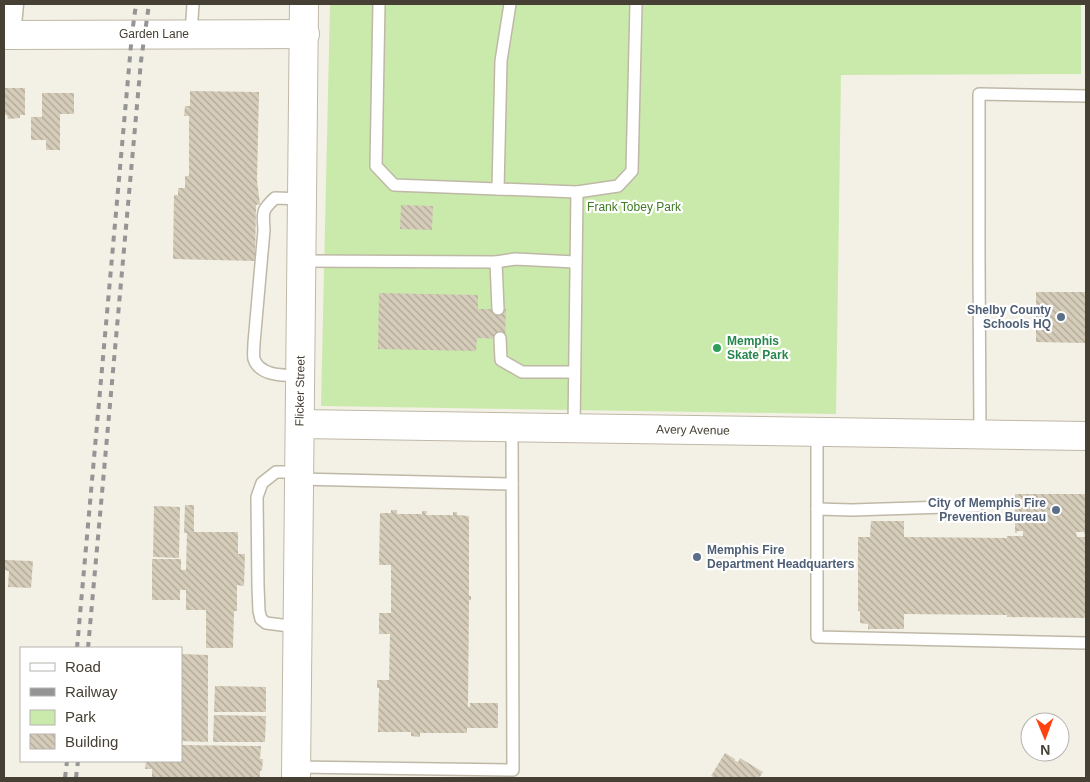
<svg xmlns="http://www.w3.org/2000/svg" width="1090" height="782" viewBox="0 0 1090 782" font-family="Arial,sans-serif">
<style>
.green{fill:#caeaab}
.building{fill:url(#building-back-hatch)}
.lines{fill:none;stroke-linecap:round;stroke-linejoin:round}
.service-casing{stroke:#bfb8a7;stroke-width:14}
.minor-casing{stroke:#bfb8a7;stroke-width:25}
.tertiary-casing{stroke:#bfb8a7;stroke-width:30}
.service{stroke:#fff;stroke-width:11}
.minor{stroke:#fff;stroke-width:22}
.tertiary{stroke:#fff;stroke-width:28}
.rail{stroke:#959595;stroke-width:4;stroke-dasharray:6 6;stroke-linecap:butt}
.service-dot{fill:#5c6f8a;stroke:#fff;stroke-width:2}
.leisure-dot{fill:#2e9e5b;stroke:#fff;stroke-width:2}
.labels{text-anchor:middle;stroke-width:4.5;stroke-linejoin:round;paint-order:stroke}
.street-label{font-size:12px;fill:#464034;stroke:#fff}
.park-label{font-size:12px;fill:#407a25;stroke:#fff}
.service-label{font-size:12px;font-weight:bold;fill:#4e5e75;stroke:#fff;text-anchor:end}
.leisure-label{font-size:12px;font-weight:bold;fill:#27864d;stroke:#fff;text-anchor:start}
</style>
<defs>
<pattern id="building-back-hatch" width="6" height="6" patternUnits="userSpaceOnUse" patternTransform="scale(1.25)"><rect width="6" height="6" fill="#d5ccb9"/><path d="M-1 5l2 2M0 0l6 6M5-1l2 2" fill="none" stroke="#afa797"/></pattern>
</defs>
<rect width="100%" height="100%" fill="#f3f0e5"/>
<polygon class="green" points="330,4 1081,4 1081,74 841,75 836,414 321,406"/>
<g class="building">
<polygon points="4,88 25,88 25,115 20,115 20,118 8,119 7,115 4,115"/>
<polygon points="190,91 259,92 257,181 260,204 256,205 255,261 173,259 174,195 178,195 178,188 185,188 185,176 189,176 189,116 184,116 185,106 190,106"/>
<polygon points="42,93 74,93 74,114 60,114 60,150 46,150 46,140 31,140 31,117 42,117"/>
<polygon points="401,205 433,206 432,230 400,229"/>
<polygon points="1036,292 1086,292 1086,343 1036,342"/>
<polygon points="379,293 478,295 478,309 506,309 505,339 477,338 476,351 378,349"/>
<polygon points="1015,494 1086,494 1086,534 1084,534 1084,532 1076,532 1077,537 1086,537 1086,618 1007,617 1007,615 904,614 904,629 868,629 868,624 860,623 860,611 858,611 858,537 870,537 871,521 904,521 904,537 1007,538 1007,536 1023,536 1023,531 1017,531 1017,533 1015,533"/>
<polygon points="185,505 194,505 194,532 238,532 238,554 245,554 244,586 237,585 237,611 234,611 233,648 206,648 206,610 186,610 186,590 180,590 180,600 152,600 152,559 181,559 181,570 186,570 187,533 184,533"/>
<polygon points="154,506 180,507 179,558 153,557"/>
<polygon points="391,510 397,510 397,514 422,514 422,511 427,511 426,515 453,515 453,512 457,512 457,515 469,516 469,596 471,596 471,600 469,600 468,707 470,707 470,703 498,703 498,728 467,728 467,733 420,733 420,737 411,736 411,732 378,732 379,688 377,688 377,680 389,680 390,634 379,634 379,613 391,613 391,565 379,565 380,513 391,513"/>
<polygon points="4,560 33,561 31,588 8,587 9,571 4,570"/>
<polygon points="181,654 208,655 208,742 181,741"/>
<polygon points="215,686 266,687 266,712 214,712"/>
<polygon points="214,715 266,716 265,742 213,742"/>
<polygon points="181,745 261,746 260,759 263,759 262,770 260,771 260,778 152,778 152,769 145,769 146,761 181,761"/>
<polygon points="725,753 735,759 735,761 738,762 740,758 763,772 759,778 716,778 711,776"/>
</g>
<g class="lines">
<defs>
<g id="service">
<polyline points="379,4 376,166 394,185 577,192 618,186 632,171 636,4"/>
<polyline points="191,34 193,4"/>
<polyline points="498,189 501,61 510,4"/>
<polyline points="302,261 496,262 515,259 575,262"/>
<polyline points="496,262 498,309"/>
<polyline points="500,338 501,360 522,372 574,372"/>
<path d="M300 376C286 375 260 377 254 359 253 355 254 348 254 343L264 230C263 212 261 211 275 198L303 199"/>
<polyline points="574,428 577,192"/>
<polyline points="817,432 817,637 1086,643"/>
<polyline points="980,434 979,261 979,94 1086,96"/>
<polyline points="299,479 512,484"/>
<polyline points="817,509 852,510 977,506"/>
<polyline points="297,627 266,623 261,619 259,611 258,586 257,497 262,483 276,472 299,472"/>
<polyline points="296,767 513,770 512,427"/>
</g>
<polyline id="minor" points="9,35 12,4"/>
<g id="tertiary">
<polyline points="4,35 305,34"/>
<polyline points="300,424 1086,436"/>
<polyline points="296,778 304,4"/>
</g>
</defs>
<use href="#service" class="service-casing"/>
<use href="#minor" class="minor-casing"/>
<use href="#tertiary" class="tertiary-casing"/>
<use href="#service" class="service"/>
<use href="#minor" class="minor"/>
<use href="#tertiary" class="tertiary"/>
<g class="rail">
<polyline points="77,648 132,34 136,4"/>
<polyline points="88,648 141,61 149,4"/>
<polyline points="65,778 67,761"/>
<polyline points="76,778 78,761"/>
</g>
</g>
<g class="service-dot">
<circle cx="1061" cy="317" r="5"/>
<circle cx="1056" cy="510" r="5"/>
<circle cx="697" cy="557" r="5"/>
</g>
<circle class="leisure-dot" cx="717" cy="348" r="5"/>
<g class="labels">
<g class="street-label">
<text x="154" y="38">Garden Lane</text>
<text transform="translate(300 391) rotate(-89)" y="4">Flicker Street</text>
<text transform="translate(693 430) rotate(1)" y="4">Avery Avenue</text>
</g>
<g class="park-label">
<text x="634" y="211">Frank Tobey Park</text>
</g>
<g class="service-label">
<text x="1051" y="314">Shelby County<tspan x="1051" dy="14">Schools HQ</tspan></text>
<text x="1046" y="507">City of Memphis Fire<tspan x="1046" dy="14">Prevention Bureau</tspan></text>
<text x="707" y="554" text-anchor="start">Memphis Fire<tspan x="707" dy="14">Department Headquarters</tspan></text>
</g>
<g class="leisure-label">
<text x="727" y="345">Memphis<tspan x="727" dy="14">Skate Park</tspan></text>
</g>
</g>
<rect width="1090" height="782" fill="none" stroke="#464034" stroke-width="10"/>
<rect x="20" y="647" width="162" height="115" fill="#ffffff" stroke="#b5b3ae"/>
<rect x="30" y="663" width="25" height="8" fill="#ffffff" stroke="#b5b3ae"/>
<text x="65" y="672" font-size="15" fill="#464034">Road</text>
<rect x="30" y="688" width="25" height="8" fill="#959595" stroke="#b5b3ae"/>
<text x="65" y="697" font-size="15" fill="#464034">Railway</text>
<rect x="30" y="710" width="25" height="15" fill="#caeaab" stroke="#b5b3ae"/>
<text x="65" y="722" font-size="15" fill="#464034">Park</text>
<rect x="30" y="734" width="25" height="15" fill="url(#building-back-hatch)" stroke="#b5b3ae"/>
<text x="65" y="747" font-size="15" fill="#464034">Building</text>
<g transform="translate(1045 737) rotate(179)"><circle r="24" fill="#ffffff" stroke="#b5b3ae"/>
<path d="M0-4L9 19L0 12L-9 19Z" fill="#ff4310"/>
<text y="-8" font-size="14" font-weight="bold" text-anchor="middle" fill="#464034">N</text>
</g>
</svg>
